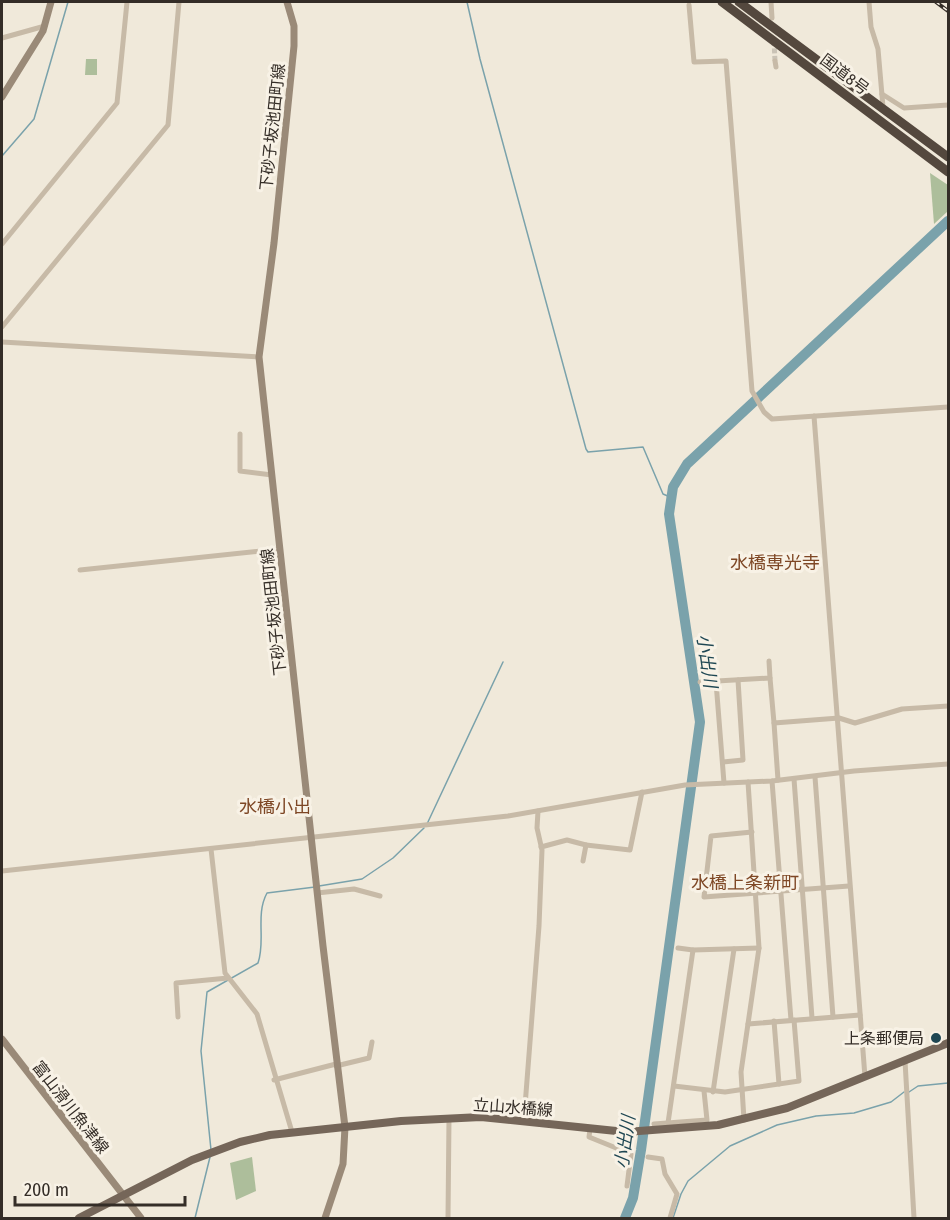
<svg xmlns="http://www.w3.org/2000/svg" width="950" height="1220" viewBox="0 0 950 1220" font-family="'Fira Sans Condensed','Noto Sans JP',sans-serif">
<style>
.green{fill:#adbe9b}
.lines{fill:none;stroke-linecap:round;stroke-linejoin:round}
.stream{stroke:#7aa2ab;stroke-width:1.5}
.river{stroke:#7aa2ab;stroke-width:10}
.street-tunnel{stroke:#cac3b6;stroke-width:5;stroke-dasharray:5 2.5;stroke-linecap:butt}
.street{stroke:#c7baa7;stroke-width:5}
.secondary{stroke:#9a8a78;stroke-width:7}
.primary{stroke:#756659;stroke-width:8}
.highway{stroke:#54483e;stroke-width:9}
.rail-casing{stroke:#342d27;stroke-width:4}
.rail{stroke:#f8f2e6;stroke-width:1.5;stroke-dasharray:4.5;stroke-linecap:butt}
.poi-dot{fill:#1f4753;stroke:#f8f2e6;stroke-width:2}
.labels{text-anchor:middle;stroke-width:6;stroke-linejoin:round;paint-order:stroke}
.street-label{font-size:16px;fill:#342d27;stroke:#f8f2e6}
.poi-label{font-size:16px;fill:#342d27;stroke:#f8f2e6;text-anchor:end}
.neighbourhood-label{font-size:18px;fill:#7e4725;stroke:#f8f2e6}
.water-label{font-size:18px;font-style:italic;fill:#1f4753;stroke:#f8f2e6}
</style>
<rect width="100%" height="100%" fill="#f0e9da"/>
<g class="green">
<polygon points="86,59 97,59 97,75 85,75"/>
<polygon points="930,173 948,185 948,211 934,224"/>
<polygon points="252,1157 256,1191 236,1200 230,1163"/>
</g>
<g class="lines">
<g class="stream">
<polyline points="467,2 480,59 586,449 588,452 643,447 663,494 670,497"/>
<polyline points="2,156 34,119 68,2"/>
<polyline points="427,824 503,662"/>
<polyline points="319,886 362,879 393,858 424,828"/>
<polyline points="909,1092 918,1086 948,1083"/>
<path d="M211 1150 201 1051 207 992 258 963C266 941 255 915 267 893L315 887"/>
<polyline points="195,1218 210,1157"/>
<polyline points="673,1218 681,1194 688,1181 730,1146 777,1125 816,1116 854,1113 891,1102 904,1092"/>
</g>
<polyline class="river" points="625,1218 633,1198 641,1150 700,722 669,514 673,487 687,464 948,221"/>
<polyline class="street-tunnel" points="774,41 775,61"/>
<g class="street">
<polyline points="771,2 772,18"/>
<polyline points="869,2 871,27 878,49 883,107"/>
<polyline points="689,5 694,62 726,61 752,391 764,412 772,419 948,407"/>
<polyline points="2,38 45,26"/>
<polyline points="775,61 776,67"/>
<polyline points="882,94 904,108 948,105"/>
<polyline points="2,244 117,103 127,2"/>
<polyline points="2,327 168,125 179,2"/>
<polyline points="2,342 259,357"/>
<polyline points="814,416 865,1077"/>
<polyline points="240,434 240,471 272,475"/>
<polyline points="80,570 280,549"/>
<polyline points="770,678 774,723 839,718 855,723 902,709 948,706"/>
<polyline points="700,682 770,678 769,661"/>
<polyline points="716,682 724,783"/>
<polyline points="774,723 778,780"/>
<polyline points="723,762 743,760 738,680"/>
<polyline points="815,777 833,1017"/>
<polyline points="794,779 812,1018"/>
<polyline points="772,781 791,1020"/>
<polyline points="752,832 711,836 704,897 849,886"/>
<polyline points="586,845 630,850 642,792"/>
<polyline points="541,847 567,840 586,845 583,861"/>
<polyline points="211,849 225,973 257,1014 292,1132"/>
<polyline points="2,871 508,816 685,785 772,781 854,771 948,764"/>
<polyline points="317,893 354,889 380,896"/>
<polyline points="678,948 693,950 759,948"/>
<polyline points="178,1017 176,983 228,978"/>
<polyline points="774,1021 779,1084"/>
<polyline points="748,1024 860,1015"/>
<polyline points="905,1061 914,1218"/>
<polyline points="336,1066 369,1058 372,1042"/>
<polyline points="274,1080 336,1064"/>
<polyline points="674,1086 725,1092 799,1081 794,1020"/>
<polyline points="713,1092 734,949"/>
<polyline points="524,1119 539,926 542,850 537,828 538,811"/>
<polyline points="744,1120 741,1072 759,948 748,782"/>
<polyline points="668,1123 693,950"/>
<polyline points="654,1124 707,1120 704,1091"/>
<polyline points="590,1129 589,1137 631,1154 627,1186"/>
<polyline points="648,1157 662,1159 665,1174 677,1194 670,1218"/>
<polyline points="448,1218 449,1118"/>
</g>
<g class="secondary">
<polyline points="287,2 294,26 294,46 274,243 259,357 323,946 345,1127 343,1164 325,1218"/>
<polyline points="2,97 43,31 51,2"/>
<polyline points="2,1039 141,1218"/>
</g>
<polyline class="primary" points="79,1218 192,1160 240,1142 270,1135 401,1121 481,1117 626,1132 718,1125 787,1108 948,1043"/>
<g class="highway">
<polyline points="722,2 948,172"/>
<polyline points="739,2 948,157"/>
</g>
<defs>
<polyline id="rail" points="936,2 948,11"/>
</defs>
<use href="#rail" class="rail-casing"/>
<use href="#rail" class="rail"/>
</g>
<circle class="poi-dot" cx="936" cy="1038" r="6"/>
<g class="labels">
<g class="street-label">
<text transform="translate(845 74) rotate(37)" y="6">国道8号</text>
<text transform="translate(272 127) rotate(-84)" y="6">下砂子坂池田町線</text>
<text transform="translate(273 612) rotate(-96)" y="6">下砂子坂池田町線</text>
<text transform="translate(71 1107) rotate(52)" y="6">富山滑川魚津線</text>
<text transform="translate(513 1107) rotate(4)" y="6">立山水橋線</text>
</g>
<g class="poi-label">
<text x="924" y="1044">上条郵便局</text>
</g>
<g class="neighbourhood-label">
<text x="775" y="569">水橋専光寺</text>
<text x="275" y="813">水橋小出</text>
<text x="745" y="889">水橋上条新町</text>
</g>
<g class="water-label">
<text transform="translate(707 661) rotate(82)" y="6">小出川</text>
<text transform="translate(625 1142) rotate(-82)" y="6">小出川</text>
</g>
</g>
<rect width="950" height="1220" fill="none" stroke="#342d27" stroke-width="6"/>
<path d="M15 1196v9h170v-9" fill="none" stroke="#342d27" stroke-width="3"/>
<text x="24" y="1196" font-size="18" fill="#342d27" stroke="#f8f2e6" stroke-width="4.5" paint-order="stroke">200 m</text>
</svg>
